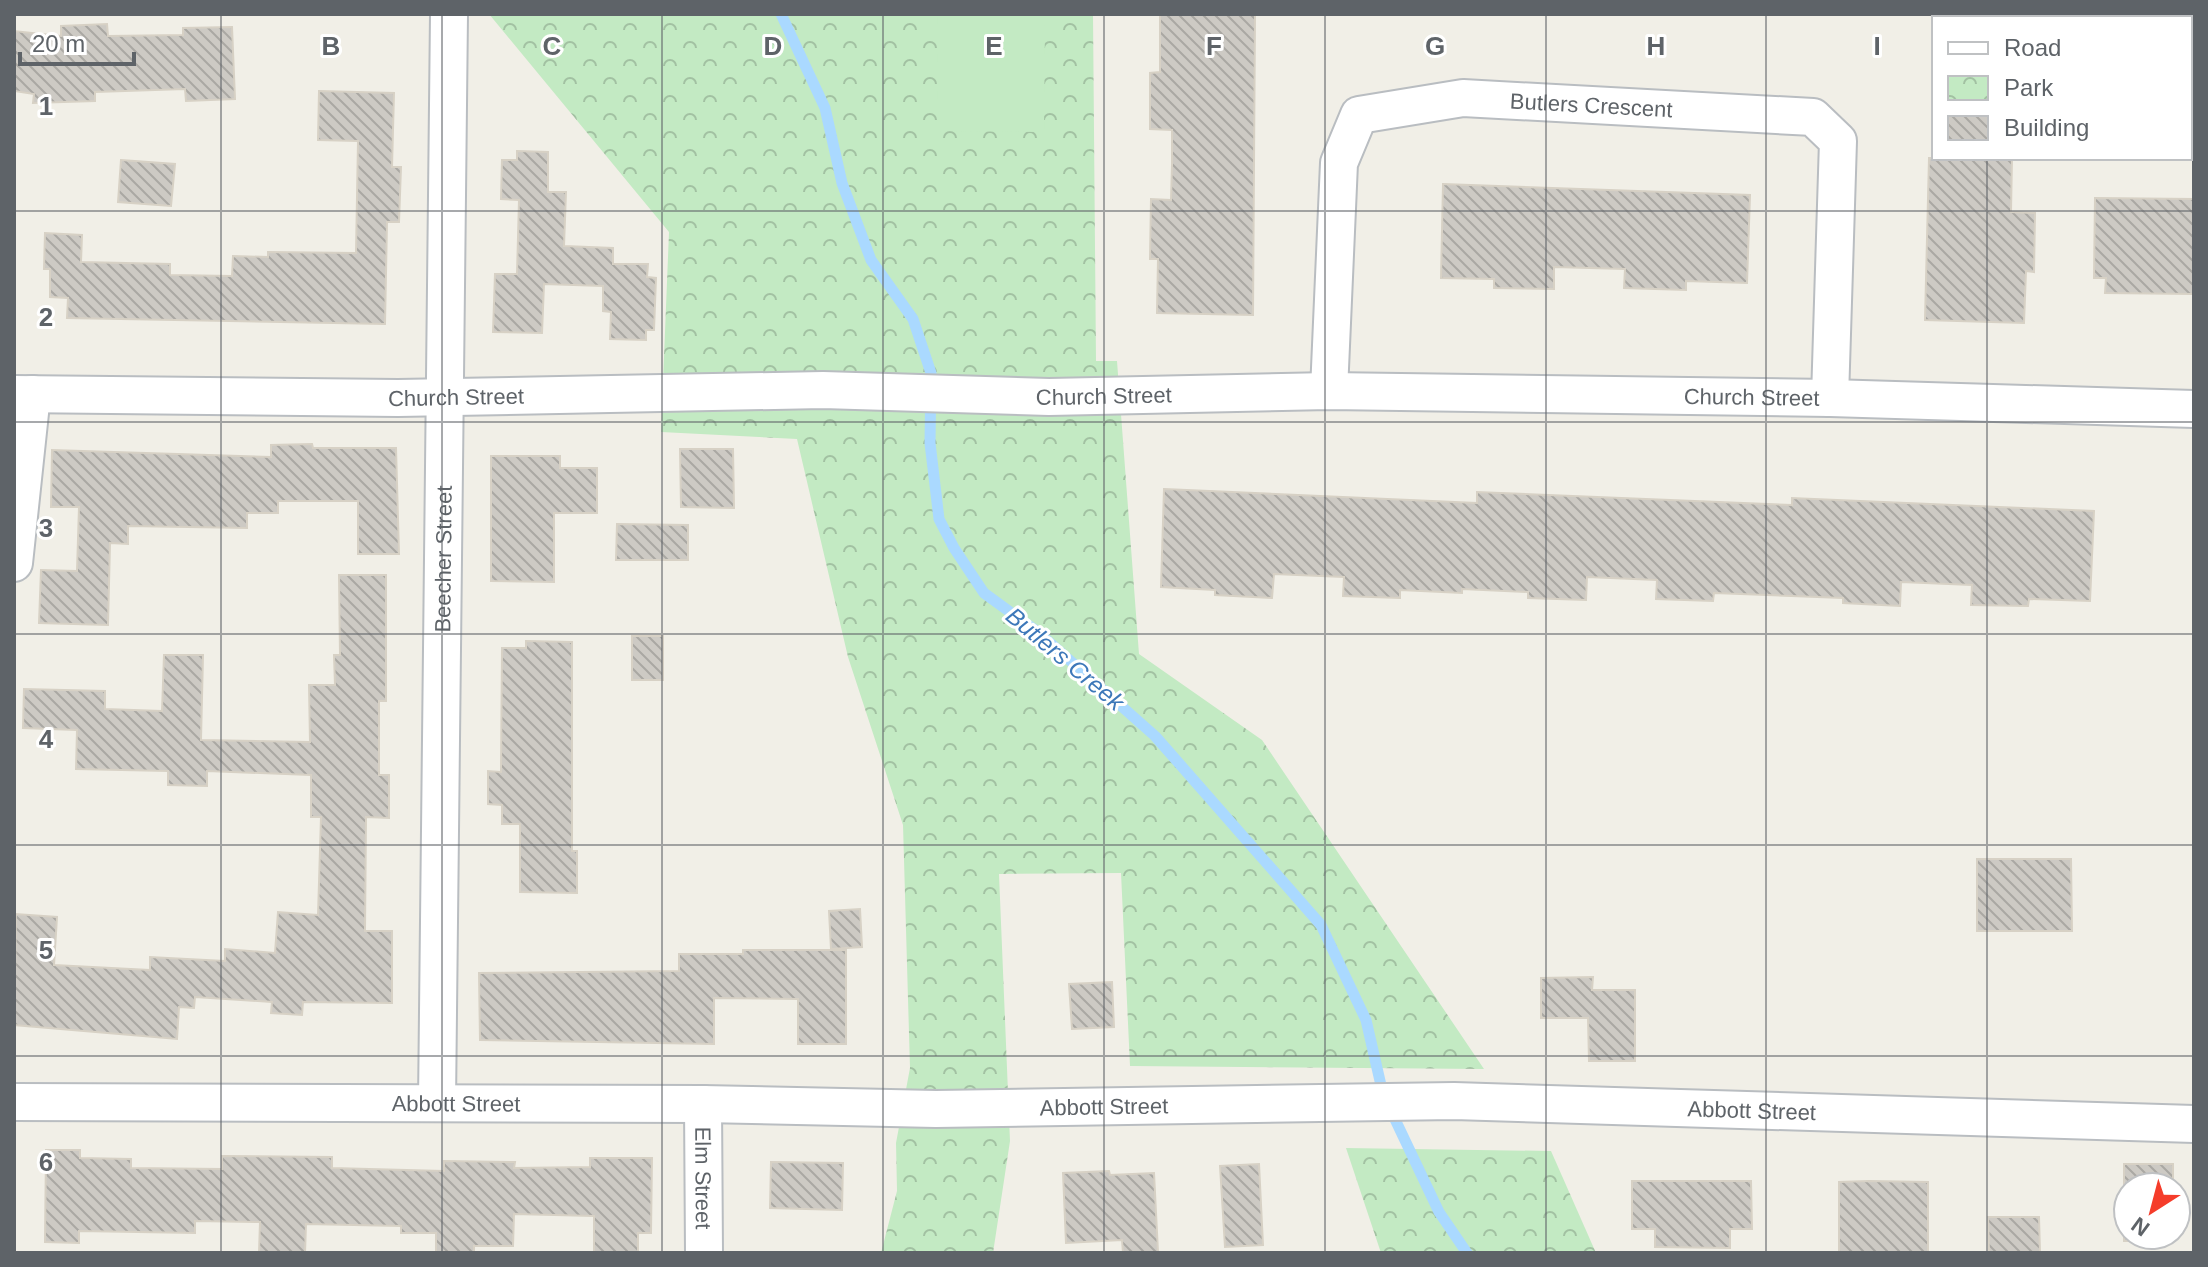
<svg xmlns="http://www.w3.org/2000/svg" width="2208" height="1267" viewBox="0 0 2208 1267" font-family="Helvetica,sans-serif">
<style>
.park{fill:url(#park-crowns)}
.pitch{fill:#c3eac3}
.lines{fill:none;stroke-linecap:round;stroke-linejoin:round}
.stream{stroke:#aad9ff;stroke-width:11}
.building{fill:url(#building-back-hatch);stroke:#d7d1c5;stroke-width:2}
.minor-casing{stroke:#b9bdc1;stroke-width:40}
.minor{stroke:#fff;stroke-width:36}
.grid{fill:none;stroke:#5e6368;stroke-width:2;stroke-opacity:0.55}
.labels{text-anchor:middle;stroke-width:6;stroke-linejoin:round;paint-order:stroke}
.street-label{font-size:22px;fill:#5e6368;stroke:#fff}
.water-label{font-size:24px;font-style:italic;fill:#3d78b9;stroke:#fff}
.grid-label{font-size:26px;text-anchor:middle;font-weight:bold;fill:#5e6368;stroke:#fff;stroke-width:6;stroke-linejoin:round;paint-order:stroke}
</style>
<defs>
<pattern id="park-crowns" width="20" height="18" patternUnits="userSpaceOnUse" patternTransform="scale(2)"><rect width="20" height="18" fill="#c3eac3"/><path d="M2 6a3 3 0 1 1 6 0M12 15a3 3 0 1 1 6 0" fill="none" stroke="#a2c1a2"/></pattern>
<pattern id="building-back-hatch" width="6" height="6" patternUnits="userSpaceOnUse" patternTransform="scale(2)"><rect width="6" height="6" fill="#cdcac4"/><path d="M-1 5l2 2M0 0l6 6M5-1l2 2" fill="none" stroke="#aaa8a3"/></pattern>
</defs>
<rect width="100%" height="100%" fill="#f1efe7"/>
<g class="park">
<polygon points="489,14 1093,14 1096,361 1117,361 1139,654 1262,740 1484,1069 1130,1066 1121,873 999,874 1010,1141 993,1253 881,1253 897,1191 896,1143 910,1068 903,825 848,657 797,439 661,432 669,232"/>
<polygon points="1346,1148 1551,1151 1596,1253 1381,1253"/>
</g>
<polygon class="pitch" points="938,14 1045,14 1044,132 937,131"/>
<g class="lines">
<polyline class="stream" points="781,14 825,108 842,183 871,260 913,319 931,373 930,443 939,519 954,548 984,593 1039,633 1155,736 1321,925 1366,1020 1383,1094 1439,1212 1467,1253"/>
</g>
<g class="building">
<polygon points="1160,14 1255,14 1253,315 1157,313 1158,259 1150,259 1151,199 1171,200 1172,165 1172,130 1150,129 1150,73 1160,72"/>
<polygon points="107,24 108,36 183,35 183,28 232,27 235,99 186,101 185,89 95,92 95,101 33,103 34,94 14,91 14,31 61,36 61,26"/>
<polygon points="319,91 394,93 392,167 401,167 399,222 387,222 385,324 67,318 68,298 50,297 50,269 44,269 45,233 82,235 81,262 170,264 170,275 232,276 233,256 268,257 268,252 356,253 358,141 318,140"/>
<polygon points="517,151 548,152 548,192 566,192 564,246 613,248 613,264 648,264 647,277 656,278 654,330 646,330 646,340 610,339 611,312 603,311 603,286 544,284 542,333 493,332 495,274 517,274 519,200 501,199 502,160 517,160"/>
<polygon points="1929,158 2012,158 2011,212 2035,213 2034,272 2026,271 2024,323 1925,320"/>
<polygon points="121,160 175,164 171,206 118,202"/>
<polygon points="1443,184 1750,195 1747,283 1686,281 1686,290 1624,288 1625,269 1554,267 1554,289 1494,288 1494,279 1441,278"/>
<polygon points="2095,198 2194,199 2194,294 2105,293 2106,278 2094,278"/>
<polygon points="312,444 313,448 396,448 399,554 358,554 358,501 278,501 278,513 247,513 247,528 128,526 128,544 110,543 108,625 39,623 41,570 77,571 79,507 51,507 52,450 271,457 271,445"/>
<polygon points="680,449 733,449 734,508 681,507"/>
<polygon points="491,456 560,456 560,468 597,468 597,513 554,513 554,582 491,581"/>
<polygon points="1164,489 1477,503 1477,492 1792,505 1792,498 2094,511 2090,601 2029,599 2028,606 1971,605 1972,585 1901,582 1900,606 1843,603 1843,598 1714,593 1713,601 1656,599 1657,580 1587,577 1586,600 1528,598 1528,592 1462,589 1462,593 1400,590 1400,598 1343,596 1344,577 1274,574 1272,598 1215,595 1215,590 1161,587"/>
<polygon points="617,524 688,525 688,560 616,560"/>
<polygon points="339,575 386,575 386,701 379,701 379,775 389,775 389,818 366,817 365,931 392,931 392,1003 303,1002 302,1015 271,1013 272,1002 195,997 194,1008 179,1007 177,1039 14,1025 16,914 57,917 54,965 150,970 150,957 225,961 225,949 275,953 278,912 318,915 321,817 311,817 311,775 207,771 207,786 168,785 168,771 76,769 77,730 23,728 24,689 105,691 105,709 162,711 164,655 203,655 201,740 310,742 309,685 335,685 334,655 340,655"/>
<rect x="632" y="636" width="31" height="44"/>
<polygon points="526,641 572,642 572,851 577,851 577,893 520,892 520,824 502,824 502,805 488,804 488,771 501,772 502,648 526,648"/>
<polygon points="1977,859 2071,859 2072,931 1977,931"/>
<polygon points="860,909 862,947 831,949 829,911"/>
<polygon points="743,950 846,950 846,1044 798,1044 798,999 714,998 714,1044 480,1040 479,973 679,971 679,954 743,954"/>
<polygon points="1593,977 1592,990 1635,990 1635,1061 1589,1061 1588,1018 1541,1018 1541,978"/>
<polygon points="1112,982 1114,1027 1072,1029 1069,984"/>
<polygon points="46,1150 80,1150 80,1158 131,1159 131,1168 222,1169 222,1156 332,1157 332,1168 444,1171 444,1161 515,1162 514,1168 590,1167 590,1158 652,1158 651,1233 638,1233 638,1253 594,1253 594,1216 514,1214 513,1246 474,1246 474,1253 436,1253 436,1233 401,1233 401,1226 306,1224 305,1253 259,1253 260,1222 195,1221 195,1233 79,1231 79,1243 45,1242"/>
<polygon points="771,1162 843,1163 842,1210 770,1208"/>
<polygon points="1259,1164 1263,1245 1225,1247 1220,1166"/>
<polygon points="2124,1164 2173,1164 2173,1187 2128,1187 2128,1235 2173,1235 2173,1241 2124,1241"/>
<polygon points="1109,1171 1110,1175 1154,1173 1158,1252 1123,1253 1122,1240 1066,1243 1063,1173"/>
<polygon points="1632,1181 1751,1181 1752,1229 1730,1229 1730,1248 1655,1247 1655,1229 1632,1229"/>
<polygon points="1869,1181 1928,1182 1928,1253 1839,1253 1839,1182"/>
<polygon points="1988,1217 2039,1217 2040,1253 1989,1253"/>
</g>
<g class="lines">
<defs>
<g id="minor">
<path id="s1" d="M1329 391 1339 163 1359 115 1463 98 1813 117 1838 141 1830 398"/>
<path id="s2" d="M14 394 398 398 823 390 1049 397 1329 391 1830 398 2194 409"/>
<polyline points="14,563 32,394"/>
<path id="s3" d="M14 1102 703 1104 936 1109 1454 1101 2194 1124"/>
<path id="s4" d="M437 1103 449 14"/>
<path id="s5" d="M703 1104 704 1253"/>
</g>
</defs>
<use href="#minor" class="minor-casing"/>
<use href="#minor" class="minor"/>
</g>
<path class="grid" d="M221 14V1253M442 14V1253M662 14V1253M883 14V1253M1104 14V1253M1325 14V1253M1546 14V1253M1766 14V1253M1987 14V18M1987 158V1253M14 211H2194M14 422H2194M14 634H2194M14 845H2194M14 1056H2194"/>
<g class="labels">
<g class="street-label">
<text dy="8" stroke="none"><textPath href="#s1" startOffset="514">Butlers Crescent</textPath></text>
<text dy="8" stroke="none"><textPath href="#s2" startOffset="1090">Church Street</textPath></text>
<text dy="8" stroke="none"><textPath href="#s2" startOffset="442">Church Street</textPath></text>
<text dy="8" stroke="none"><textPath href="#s2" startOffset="1738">Church Street</textPath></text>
<text dy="8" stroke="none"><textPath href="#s4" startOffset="544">Beecher Street</textPath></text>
<text dy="8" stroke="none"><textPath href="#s3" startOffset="442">Abbott Street</textPath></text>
<text dy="8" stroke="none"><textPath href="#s3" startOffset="1090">Abbott Street</textPath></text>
<text dy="8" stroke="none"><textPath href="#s3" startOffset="1738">Abbott Street</textPath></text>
<text dy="8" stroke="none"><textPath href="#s5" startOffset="74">Elm Street</textPath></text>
</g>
<g class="water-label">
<text transform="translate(1065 659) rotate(40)" y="8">Butlers Creek</text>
</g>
</g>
<g class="grid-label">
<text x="331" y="55">B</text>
<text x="552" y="55">C</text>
<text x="773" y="55">D</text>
<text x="994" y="55">E</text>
<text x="1214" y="55">F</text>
<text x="1435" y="55">G</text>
<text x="1656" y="55">H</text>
<text x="1877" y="55">I</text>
<text x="46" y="115">1</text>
<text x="46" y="326">2</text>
<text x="46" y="537">3</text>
<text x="46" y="748">4</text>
<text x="46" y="959">5</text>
<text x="46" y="1171">6</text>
</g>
<rect width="2208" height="1267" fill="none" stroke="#5e6368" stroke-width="32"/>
<rect x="1932" y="16" width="260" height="144" fill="#ffffff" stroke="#bfc1c3" stroke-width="2"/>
<rect x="1948" y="42" width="40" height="12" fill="#ffffff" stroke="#bfc1c3" stroke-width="2"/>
<text x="2004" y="56" font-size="24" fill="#5e6368">Road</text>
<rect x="1948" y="76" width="40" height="24" fill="url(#park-crowns)" stroke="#bfc1c3" stroke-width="2"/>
<text x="2004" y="96" font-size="24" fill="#5e6368">Park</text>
<rect x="1948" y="116" width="40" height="24" fill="url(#building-back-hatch)" stroke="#bfc1c3" stroke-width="2"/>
<text x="2004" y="136" font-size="24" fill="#5e6368">Building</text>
<g transform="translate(2152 1211) rotate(216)"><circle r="38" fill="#ffffff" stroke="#bfc1c3" stroke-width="2"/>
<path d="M0-6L14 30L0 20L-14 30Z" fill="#f53c2a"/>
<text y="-12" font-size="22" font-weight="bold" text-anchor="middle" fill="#5e6368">N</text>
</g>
<path d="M20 52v12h114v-12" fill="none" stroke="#5e6368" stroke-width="4"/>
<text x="32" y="52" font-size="24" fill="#5e6368" stroke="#ffffff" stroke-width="6" paint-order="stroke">20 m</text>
</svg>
